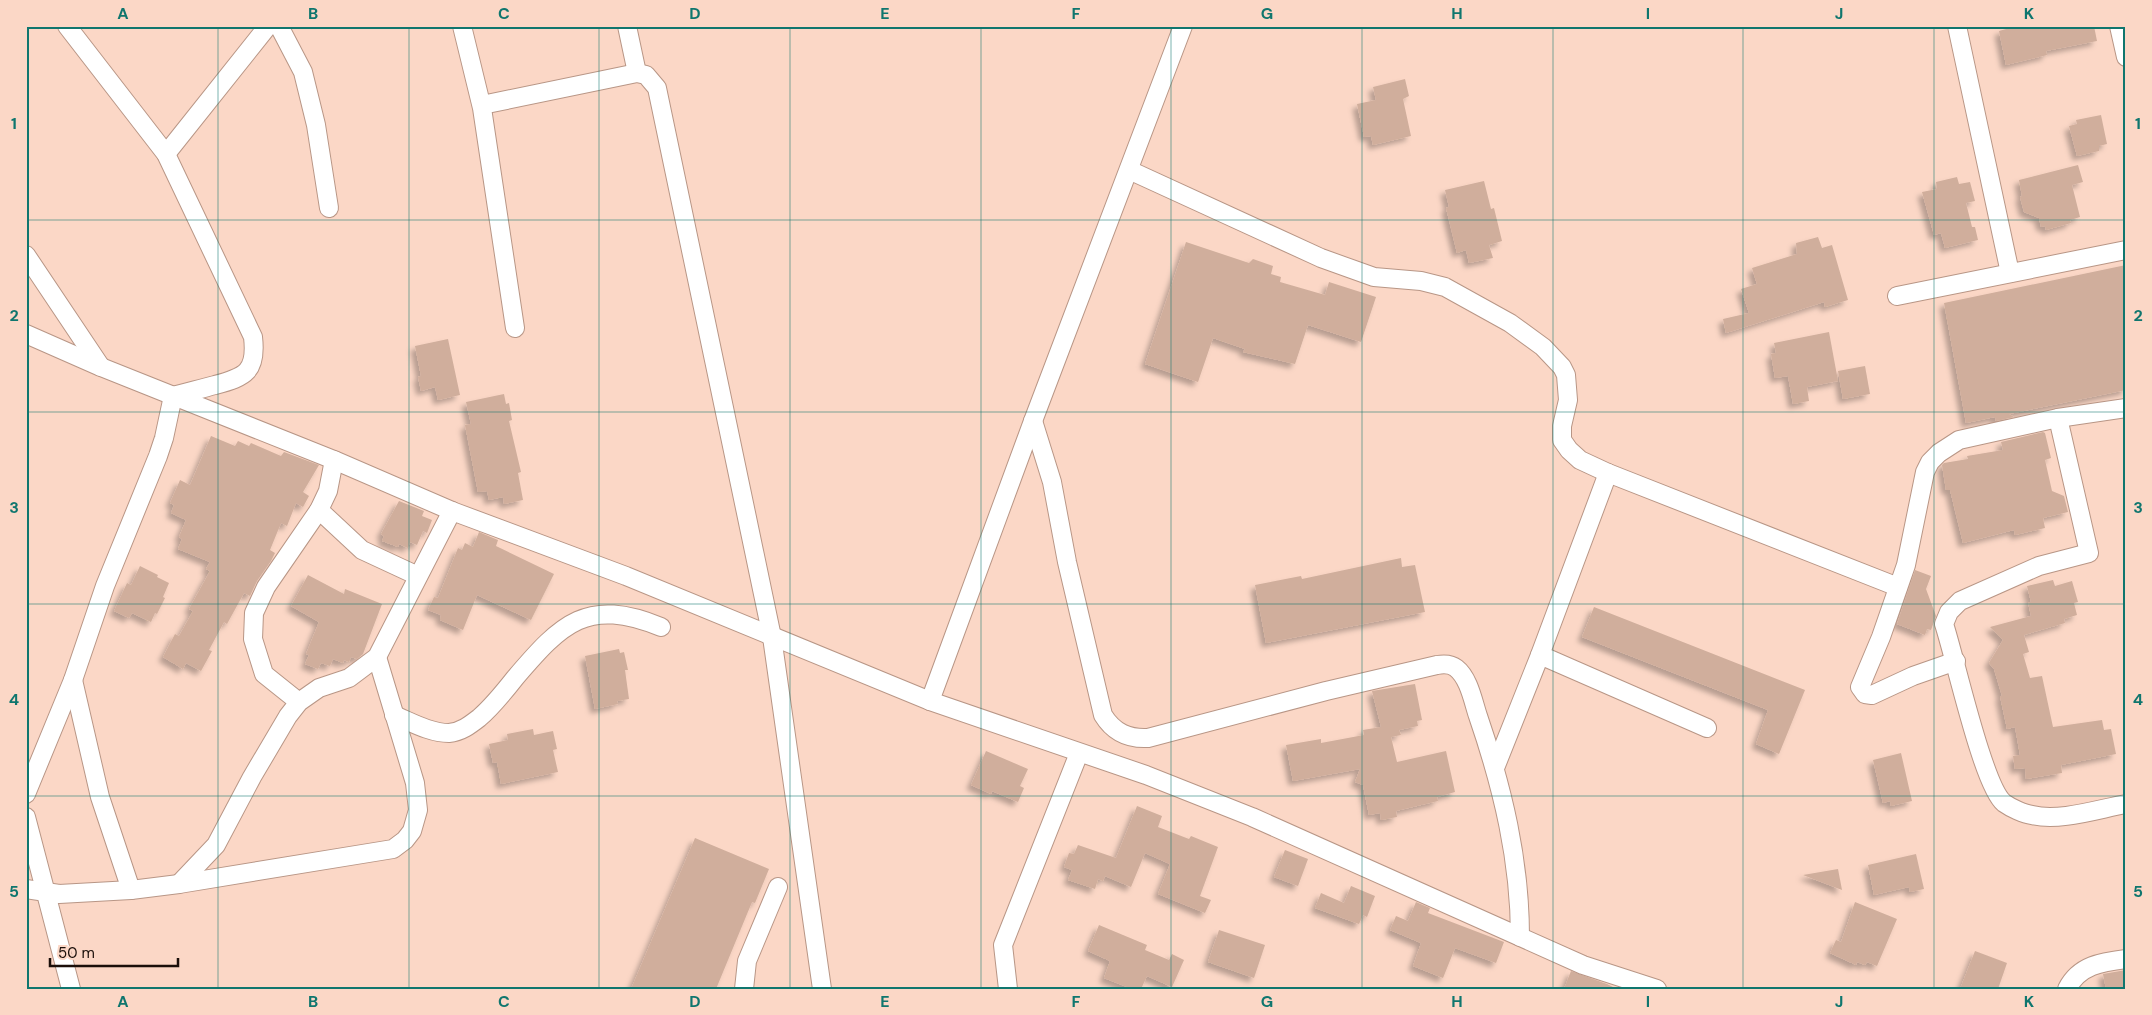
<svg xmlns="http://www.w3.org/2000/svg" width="2152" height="1015" viewBox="0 0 2152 1015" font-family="'DM Sans',sans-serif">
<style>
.building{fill:#d0ae9c;filter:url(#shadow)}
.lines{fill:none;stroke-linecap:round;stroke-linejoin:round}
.minor-casing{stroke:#b89686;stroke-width:20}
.minor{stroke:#fff;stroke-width:18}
.grid{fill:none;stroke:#0f766e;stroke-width:1;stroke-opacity:0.55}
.neatline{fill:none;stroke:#0f766e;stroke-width:2}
.grid-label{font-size:16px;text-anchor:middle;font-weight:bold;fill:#0f766e}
</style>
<defs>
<filter id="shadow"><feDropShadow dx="-4.5" dy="4.5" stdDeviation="2.5" flood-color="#0004"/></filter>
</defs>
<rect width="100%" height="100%" fill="#fbd7c6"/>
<g class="building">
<polygon points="2017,26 2094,26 2097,41 2046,51 2047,55 2006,65 1999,31"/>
<polygon points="1405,79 1409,96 1403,99 1411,136 1373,145 1371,136 1364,137 1357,104 1376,100 1373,87"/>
<polygon points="2101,115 2107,144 2099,146 2099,151 2077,156 2069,126 2077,124 2076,120"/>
<polygon points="2078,165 2083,182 2072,185 2080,217 2070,220 2071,223 2046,230 2045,226 2041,227 2039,218 2024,212 2020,197 2022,196 2019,180"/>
<polygon points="1957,177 1959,184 1970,182 1975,201 1966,203 1972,227 1975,227 1978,240 1945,248 1941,233 1934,235 1922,192 1937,189 1936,182"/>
<polygon points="1484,181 1491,209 1494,208 1502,241 1489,245 1493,258 1469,263 1466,250 1457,253 1446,208 1449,207 1445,190"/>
<polygon points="1818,237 1822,248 1832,245 1848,300 1825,307 1824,302 1726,333 1723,319 1749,313 1741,289 1757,284 1752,268 1797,254 1796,243"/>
<polygon points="1186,242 1249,263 1253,259 1273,266 1271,274 1281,277 1280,282 1325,295 1329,282 1376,297 1361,342 1308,325 1295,364 1243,352 1245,349 1213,338 1198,382 1145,364"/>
<polygon points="2126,265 2126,390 2009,414 2014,417 1996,421 1995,417 1966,423 1944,303"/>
<polygon points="1829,332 1838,381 1807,387 1809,401 1793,404 1788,376 1775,378 1771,354 1776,353 1774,343"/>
<polygon points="448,339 460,395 438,400 435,387 421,391 418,377 421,376 415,346"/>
<polygon points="1865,366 1870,394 1843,399 1838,371"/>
<polygon points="504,394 506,404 509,403 512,420 509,421 521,472 518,473 523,500 504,504 503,497 489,500 487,491 478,492 465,425 471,424 466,402"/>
<polygon points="2043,432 2045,433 2051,458 2045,460 2052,491 2064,496 2068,512 2043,518 2045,528 2015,535 2014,530 1963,543 1950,490 1946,490 1942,465 1944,463 1968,459 1967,456 2003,450 2001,442"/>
<polygon points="211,436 235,446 238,441 249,446 251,443 281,456 284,452 319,465 303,492 309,496 303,507 296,503 287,526 281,523 270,550 275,553 271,561 257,581 250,596 244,593 227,624 224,622 209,650 212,651 201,671 186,663 183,669 163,657 175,634 179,636 193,611 189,609 210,571 206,569 210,562 178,549 182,539 179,537 186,520 171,513 174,505 170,503 180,480 190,485"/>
<polygon points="399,501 424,511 422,516 432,520 427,533 423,531 417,545 410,542 408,548 399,544 398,547 382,541 384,536 381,534"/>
<polygon points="479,532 498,540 496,546 554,574 531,620 477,595 463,630 440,620 441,615 428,610 434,597 438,598 458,548 462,550 465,543 473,547"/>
<polygon points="1401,558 1402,567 1415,565 1425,612 1266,643 1255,585 1301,576 1302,579"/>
<polygon points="140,566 158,575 157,577 169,583 163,597 165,598 157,614 155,613 151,622 132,613 129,618 114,611 127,583 131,585"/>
<polygon points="1915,570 1931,576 1926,589 1936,616 1931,630 1927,629 1925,635 1897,624"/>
<polygon points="308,575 344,594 345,589 382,604 363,654 357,659 351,657 349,662 344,660 343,663 333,659 330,666 321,663 318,669 305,664 309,655 306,654 319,622 291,606"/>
<polygon points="2053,580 2055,586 2072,581 2078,602 2074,603 2077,615 2064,619 2065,623 2024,635 2029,652 2023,654 2030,678 2042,676 2053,727 2102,720 2104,730 2111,729 2116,754 2061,765 2062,773 2026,779 2025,768 2015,769 2013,756 2020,755 2015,727 2007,729 2000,696 2002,696 1994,669 1989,663 2003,640 1990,627 2031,616 2028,602 2031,602 2027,586"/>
<polygon points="1594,607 1805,690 1779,754 1756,744 1768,710 1582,637"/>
<polygon points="619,649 620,653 624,652 628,670 625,670 629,699 617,701 618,704 595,709 585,656"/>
<polygon points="1415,684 1422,720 1417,721 1418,726 1399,730 1401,735 1391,737 1397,762 1446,751 1455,792 1437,797 1438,801 1396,811 1397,817 1381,820 1380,813 1369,815 1363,785 1355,782 1360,769 1293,781 1286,745 1321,739 1321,743 1364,735 1363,730 1381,727 1372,691"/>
<polygon points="533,729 534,735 553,731 557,749 553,750 558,772 501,784 497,762 493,763 489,744 508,740 507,734"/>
<polygon points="986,751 1028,769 1020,786 1024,788 1018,802 992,791 991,794 971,785"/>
<polygon points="1901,753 1912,801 1891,806 1890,801 1883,803 1873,760"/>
<polygon points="1137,806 1162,816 1158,827 1189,839 1191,836 1218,847 1200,896 1211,900 1205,913 1158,894 1170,864 1145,853 1131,887 1105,876 1103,881 1098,879 1095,889 1068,880 1072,870 1064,867 1069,853 1074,854 1078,845 1116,858"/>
<polygon points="695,838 769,869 755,903 752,902 716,989 631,989"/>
<polygon points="1285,850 1308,859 1298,886 1274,877"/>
<polygon points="1916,854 1924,889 1910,892 1909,887 1874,895 1868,865"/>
<polygon points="1838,869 1842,890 1803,875"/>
<polygon points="1351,886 1375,896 1367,917 1363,915 1359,924 1315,908 1321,893 1344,903"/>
<polygon points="1416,902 1430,908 1428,913 1504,942 1496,963 1455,948 1443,978 1413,966 1421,943 1390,930 1396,916 1408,921"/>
<polygon points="1855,902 1897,919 1877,966 1867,962 1865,965 1857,962 1856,965 1830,953 1836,940 1841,942"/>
<polygon points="1099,925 1147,945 1145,950 1169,960 1172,954 1184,960 1172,987 1147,976 1141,989 1132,989 1104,978 1110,961 1088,951"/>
<polygon points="1219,930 1265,945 1254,978 1208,962"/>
<polygon points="1975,951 2007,963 1998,989 1960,989"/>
<polygon points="2126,970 2126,989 2106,989 2103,974"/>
<polygon points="1571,971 1607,984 1617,989 1564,989"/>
</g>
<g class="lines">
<defs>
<g id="minor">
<polyline points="279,26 303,72 316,125 329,208"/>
<polyline points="462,26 482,108 515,328"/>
<polyline points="627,26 637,73"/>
<polyline points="1957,26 2010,273"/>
<polyline points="2119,26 2126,57"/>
<polyline points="482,105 637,73 646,75 657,88 772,637 822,989"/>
<polyline points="166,154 268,26"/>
<polyline points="1129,170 1321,258 1374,277 1421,281 1445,287 1510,323 1543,347 1562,367 1566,375 1568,400 1562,426 1562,440 1569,450 1580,460 1608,473 1898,587"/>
<polyline points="26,255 101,367"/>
<polyline points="1897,296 2126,250"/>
<polyline points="26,334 101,367 334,460 452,511 626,576 930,701 1146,775 1252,817 1583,965 1657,989"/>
<path d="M2058 418 2089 553 2039 566 1960 601 1949 612 1944 624C1955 657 1983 786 2004 803 2011 808 2024 814 2032 815 2059 822 2098 809 2126 804"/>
<path d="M1033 421 1052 482 1067 562 1103 715C1114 733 1129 739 1148 738L1326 691 1437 665C1443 664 1451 664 1456 668 1469 678 1473 701 1478 716 1503 789 1520 861 1520 937"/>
<polyline points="1608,473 1540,655 1707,728"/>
<polyline points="319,510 362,550 418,576"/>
<polyline points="1956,661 1913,676 1872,695 1865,694 1860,687 1881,637 1906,565 1925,472 1930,462 1939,453 1959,440 2058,418 2126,408"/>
<polyline points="73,680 100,797 131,890"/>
<polyline points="930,701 1033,421 1183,26"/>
<polyline points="299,702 264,674 253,639 254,613 266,587 319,510 328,491 334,460"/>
<path d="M394 715C411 722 430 733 449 733 461 732 470 725 479 718 493 706 504 692 515 678 562 623 587 597 661 627"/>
<polyline points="1495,768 1540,655"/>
<path d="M26 794 73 680 105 586 158 456 164 438 173 396C187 392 201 389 215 385 246 377 257 371 253 337L166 154 67 26"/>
<polyline points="26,817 71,989"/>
<polyline points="179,884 216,845 252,777 288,716 299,702 319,688 349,678 377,657 452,511"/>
<polyline points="26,889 59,894 131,890 179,884 393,849 405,840 412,831 418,810 415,783 377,657"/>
<polyline points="744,989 747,961 778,887"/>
<polyline points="1008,989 1003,945 1079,753"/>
<path d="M2067 989C2079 965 2102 962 2126 959"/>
</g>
</defs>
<use href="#minor" class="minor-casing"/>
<use href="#minor" class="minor"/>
</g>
<path class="grid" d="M218 26V989M409 26V989M599 26V989M790 26V989M981 26V989M1171 26V989M1362 26V989M1553 26V989M1743 26V989M1934 26V989M26 220H2126M26 412H2126M26 604H2126M26 796H2126"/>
<rect width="2152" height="1015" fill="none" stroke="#fbd7c6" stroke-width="55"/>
<path d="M50 958v8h128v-8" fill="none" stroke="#1b0f0a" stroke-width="2.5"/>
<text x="58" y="958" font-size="15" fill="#1b0f0a" stroke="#fbd7c6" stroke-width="4" paint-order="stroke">50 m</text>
<rect x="28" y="28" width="2096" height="960" class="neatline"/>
<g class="grid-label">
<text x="123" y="19">A</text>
<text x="313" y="19">B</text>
<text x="504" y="19">C</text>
<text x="695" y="19">D</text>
<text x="885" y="19">E</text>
<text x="1076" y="19">F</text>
<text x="1267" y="19">G</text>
<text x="1457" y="19">H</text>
<text x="1648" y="19">I</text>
<text x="1839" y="19">J</text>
<text x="2029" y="19">K</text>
<text x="14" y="129">1</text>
<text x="2138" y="129">1</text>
<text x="14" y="321">2</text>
<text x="2138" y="321">2</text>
<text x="14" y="513">3</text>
<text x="2138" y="513">3</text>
<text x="14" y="705">4</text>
<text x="2138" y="705">4</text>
<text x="14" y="897">5</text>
<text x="2138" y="897">5</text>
<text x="123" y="1007">A</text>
<text x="313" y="1007">B</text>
<text x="504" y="1007">C</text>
<text x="695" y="1007">D</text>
<text x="885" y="1007">E</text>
<text x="1076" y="1007">F</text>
<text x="1267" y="1007">G</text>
<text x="1457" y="1007">H</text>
<text x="1648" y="1007">I</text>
<text x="1839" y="1007">J</text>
<text x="2029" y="1007">K</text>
</g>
</svg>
